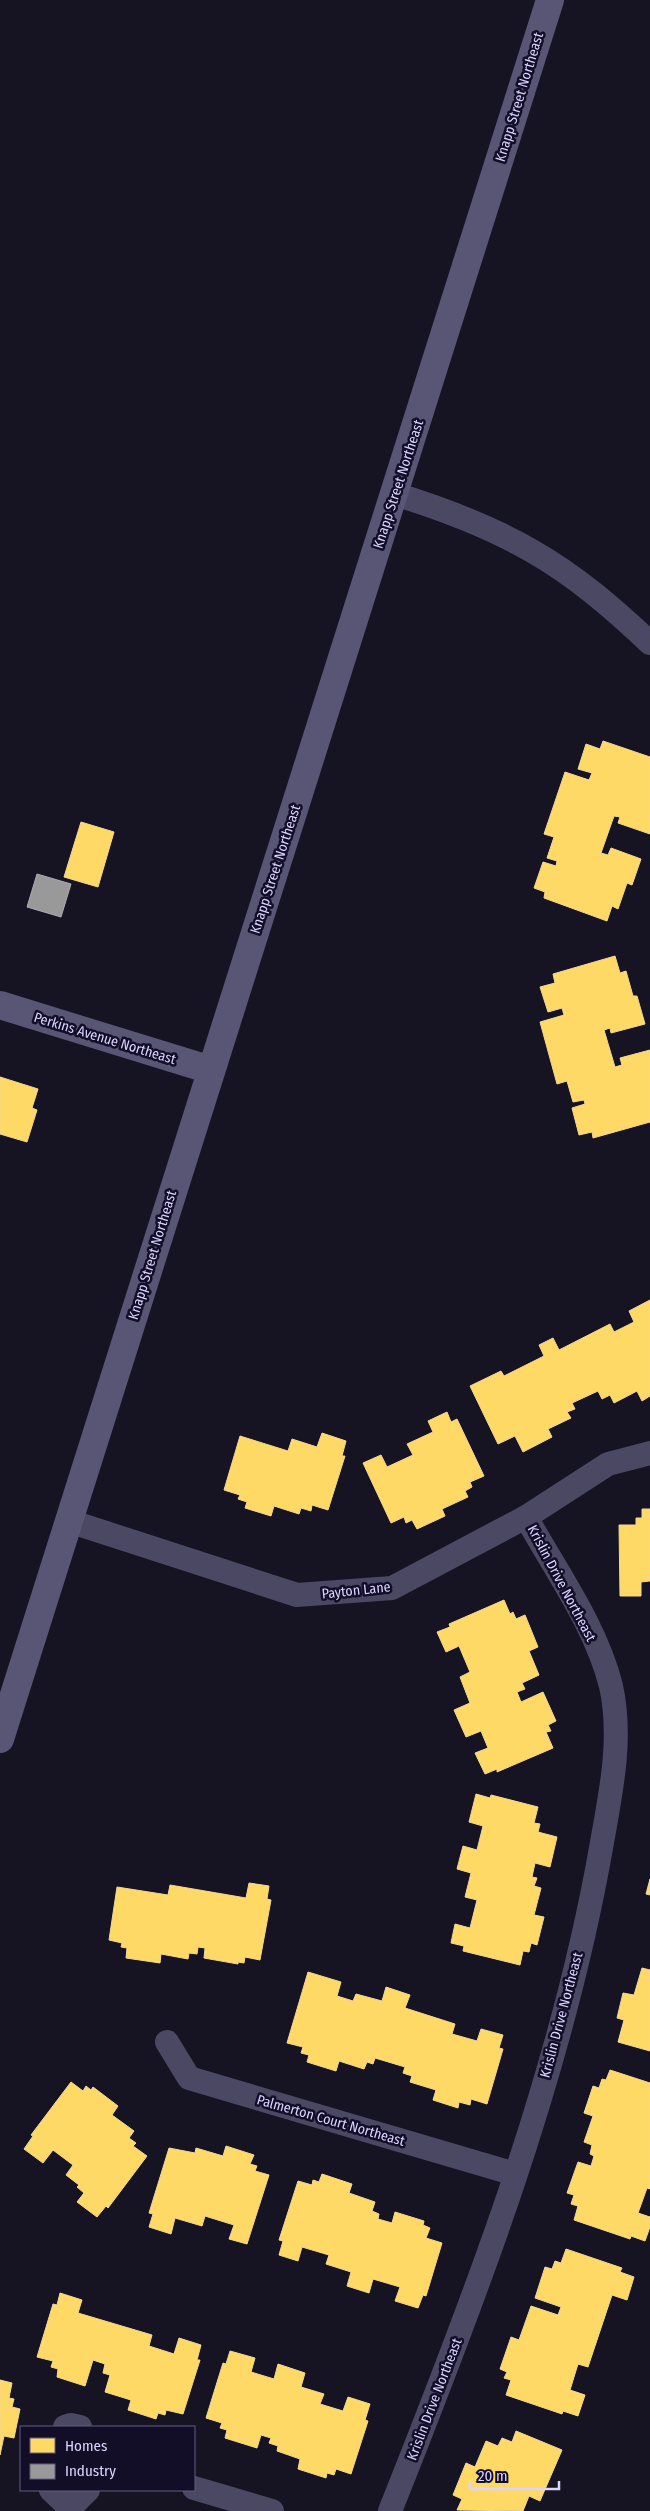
<svg xmlns="http://www.w3.org/2000/svg" width="650" height="2511" viewBox="0 0 650 2511" font-family="'Fira Sans Condensed',sans-serif">
<style>
.homes{fill:#ffd966;stroke:#f4d894}
.industry{fill:#999;stroke:#adabb8}
.lines{fill:none;stroke-linecap:round;stroke-linejoin:round}
.street{stroke:#4b4863;stroke-width:24}
.secondary{stroke:#585575;stroke-width:28}
.labels{text-anchor:middle;stroke-width:5;stroke-linejoin:round;paint-order:stroke}
.street-label{font-size:14px;fill:#dbd4ff;stroke:#130e28}
</style>
<rect width="100%" height="100%" fill="#161422"/>
<g class="homes">
<polygon points="603,741 650,757 650,834 618,823 620,817 614,816 601,853 608,855 611,848 641,859 632,885 627,883 618,909 612,906 607,921 544,898 545,892 534,888 543,862 556,866 557,861 547,858 554,837 544,834 565,772 589,780 592,773 578,769 586,744 600,749"/>
<polygon points="81,822 114,832 98,887 64,877"/>
<polygon points="615,956 620,973 626,971 633,996 637,996 645,1024 611,1033 610,1028 604,1030 615,1067 622,1065 620,1058 650,1050 650,1122 593,1138 592,1132 579,1135 572,1108 585,1104 584,1100 573,1102 567,1081 557,1084 540,1022 564,1015 562,1008 548,1012 540,987 555,983 553,974"/>
<polygon points="0,1077 38,1089 32,1108 37,1110 27,1142 0,1134"/>
<polygon points="650,1300 650,1396 642,1401 637,1391 614,1403 610,1395 602,1399 598,1391 572,1403 575,1409 567,1412 571,1418 548,1429 552,1437 523,1452 515,1436 498,1444 470,1386 501,1371 504,1376 544,1356 539,1345 553,1338 559,1350 610,1324 614,1332 634,1322 629,1311"/>
<polygon points="447,1412 451,1422 457,1419 484,1476 470,1482 472,1487 465,1491 468,1497 442,1509 445,1516 417,1529 412,1520 406,1523 404,1517 391,1523 363,1463 381,1455 387,1467 413,1455 407,1444 433,1432 428,1421"/>
<polygon points="322,1433 346,1441 342,1456 345,1456 328,1510 312,1505 311,1511 301,1508 299,1514 274,1506 271,1516 245,1508 247,1502 238,1499 240,1495 224,1490 240,1436 288,1451 292,1439 317,1447"/>
<polygon points="642,1509 650,1509 650,1581 641,1582 641,1596 620,1596 619,1525 636,1525 636,1518 642,1518"/>
<polygon points="504,1600 510,1614 513,1612 516,1619 525,1615 538,1647 529,1651 539,1675 522,1683 525,1689 517,1692 521,1702 543,1692 556,1721 548,1725 551,1731 546,1732 553,1748 497,1772 497,1769 485,1774 475,1753 488,1748 481,1731 466,1737 454,1710 470,1703 460,1677 470,1672 459,1646 446,1652 437,1632 450,1627 449,1624"/>
<polygon points="476,1794 490,1798 491,1795 538,1807 534,1823 540,1824 538,1832 557,1837 550,1867 535,1863 532,1877 537,1878 534,1886 541,1888 534,1915 544,1917 537,1945 531,1943 529,1952 523,1951 520,1965 463,1951 464,1946 451,1943 455,1924 470,1928 477,1900 465,1897 471,1873 457,1869 463,1846 477,1850 483,1826 469,1822"/>
<polygon points="650,1879 650,1895 646,1894"/>
<polygon points="249,1883 269,1886 267,1899 271,1900 260,1960 245,1957 244,1963 238,1962 238,1964 204,1958 205,1948 198,1947 197,1954 189,1953 188,1959 161,1954 160,1963 126,1958 127,1948 121,1947 122,1943 109,1940 117,1887 168,1895 170,1885 246,1898"/>
<polygon points="642,1968 650,1970 650,2051 618,2042 624,2020 617,2018 623,1993 634,1995"/>
<polygon points="308,1972 341,1982 337,1996 353,2001 356,1994 382,2001 386,1987 410,1995 405,2008 455,2024 452,2034 477,2041 481,2029 503,2035 499,2048 503,2049 487,2104 471,2099 470,2105 459,2102 458,2108 433,2100 436,2090 410,2082 412,2076 403,2073 405,2067 375,2058 373,2064 367,2062 364,2069 339,2061 336,2071 307,2062 309,2055 301,2053 303,2047 287,2043"/>
<polygon points="610,2070 650,2083 650,2189 647,2188 638,2213 650,2217 650,2227 645,2241 631,2236 630,2239 574,2220 578,2206 571,2204 574,2195 567,2193 578,2162 591,2166 594,2156 590,2154 592,2145 584,2142 593,2116 584,2113 593,2086 599,2088 602,2079 606,2080"/>
<polygon points="71,2082 83,2091 86,2086 91,2090 93,2087 118,2106 112,2115 134,2131 129,2138 136,2143 133,2146 147,2156 108,2208 106,2206 97,2217 77,2202 84,2193 77,2187 79,2185 66,2175 73,2165 53,2150 43,2163 24,2149 33,2136 31,2135"/>
<polygon points="226,2146 254,2155 250,2164 257,2166 255,2171 269,2175 247,2244 229,2239 234,2225 205,2216 202,2226 175,2218 171,2234 149,2227 153,2214 149,2213 169,2148 195,2153 196,2148 223,2156"/>
<polygon points="322,2174 352,2184 349,2193 375,2202 372,2211 379,2214 378,2219 392,2223 395,2212 424,2221 423,2225 430,2228 426,2238 442,2243 426,2296 423,2295 418,2308 395,2301 400,2287 373,2279 369,2293 347,2286 351,2272 326,2264 329,2255 302,2247 298,2261 279,2255 283,2241 279,2240 298,2181 312,2185 313,2180 319,2182"/>
<polygon points="566,2249 622,2268 620,2272 634,2277 627,2300 612,2295 588,2367 578,2364 570,2390 585,2395 578,2416 563,2411 562,2414 506,2395 511,2380 504,2378 507,2372 500,2369 511,2337 519,2340 531,2306 558,2315 561,2307 535,2298 545,2267 552,2269 555,2261 561,2263"/>
<polygon points="60,2293 82,2300 78,2313 152,2335 149,2346 174,2354 179,2338 201,2345 197,2360 200,2360 183,2414 166,2410 165,2415 158,2413 156,2419 128,2410 131,2400 105,2392 110,2375 103,2373 105,2364 93,2360 85,2386 57,2377 58,2369 51,2367 53,2361 37,2357 53,2304 57,2305"/>
<polygon points="230,2351 255,2358 251,2372 274,2379 278,2364 305,2373 301,2387 324,2394 320,2404 343,2411 348,2397 370,2404 365,2420 368,2421 351,2474 336,2469 334,2475 327,2473 326,2478 298,2469 300,2459 277,2451 278,2446 269,2443 271,2438 261,2435 257,2448 225,2438 227,2430 220,2428 222,2423 206,2418 223,2363 226,2364"/>
<polygon points="0,2380 12,2383 9,2398 14,2399 12,2407 20,2409 14,2438 4,2436 0,2455"/>
<polygon points="516,2431 562,2450 540,2501 529,2496 523,2511 457,2510 462,2499 453,2495 466,2463 475,2467 486,2441 498,2446 502,2438 512,2442"/>
</g>
<polygon class="industry" points="37,874 71,884 61,917 27,907"/>
<g class="lines">
<g class="street">
<path d="M395 494C440 508 491 527 532 551 576 576 614 609 650 643"/>
<polyline points="69,1521 297,1595 392,1588 526,1517 608,1464 650,1453"/>
<polyline points="167,2042 189,2078 515,2174"/>
<polyline points="65,2427 71,2425 80,2427"/>
<polyline points="194,2488 272,2511"/>
<polyline points="51,2490 69,2507"/>
<polyline points="67,2511 88,2490"/>
<path d="M390 2511C475 2298 561 2075 601 1848 610 1796 623 1740 611 1686 596 1626 556 1571 526 1517"/>
</g>
<g class="secondary">
<polyline points="0,1005 211,1070"/>
<polyline points="0,1739 550,0"/>
</g>
</g>
<g class="labels">
<g class="street-label">
<text transform="translate(519 97) rotate(-73)" y="5">Knapp Street Northeast</text>
<text transform="translate(398 484) rotate(-72)" y="5">Knapp Street Northeast</text>
<text transform="translate(275 869) rotate(-72)" y="5">Knapp Street Northeast</text>
<text transform="translate(105 1038) rotate(17)" y="5">Perkins Avenue Northeast</text>
<text transform="translate(152 1255) rotate(-73)" y="5">Knapp Street Northeast</text>
<text transform="translate(562 1583) rotate(62)" y="5">Krislin Drive Northeast</text>
<text transform="translate(356 1590) rotate(-6)" y="5">Payton Lane</text>
<text transform="translate(561 2015) rotate(-75)" y="5">Krislin Drive Northeast</text>
<text transform="translate(331 2120) rotate(16)" y="5">Palmerton Court Northeast</text>
<text transform="translate(434 2399) rotate(-69)" y="5">Krislin Drive Northeast</text>
</g>
</g>
<rect x="20" y="2426" width="175" height="65" fill="#130e28" stroke="#635d7e"/>
<rect x="30" y="2438" width="25" height="15" fill="#ffd966" stroke="#635d7e"/>
<text x="65" y="2451" font-size="15" fill="#dbd4ff">Homes</text>
<rect x="30" y="2464" width="25" height="15" fill="#999999" stroke="#635d7e"/>
<text x="65" y="2476" font-size="15" fill="#dbd4ff">Industry</text>
<path d="M470 2481v8h89v-8" fill="none" stroke="#dbd4ff" stroke-width="2.5"/>
<text x="478" y="2481" font-size="15" fill="#dbd4ff" stroke="#130e28" stroke-width="4" paint-order="stroke">20 m</text>
</svg>
